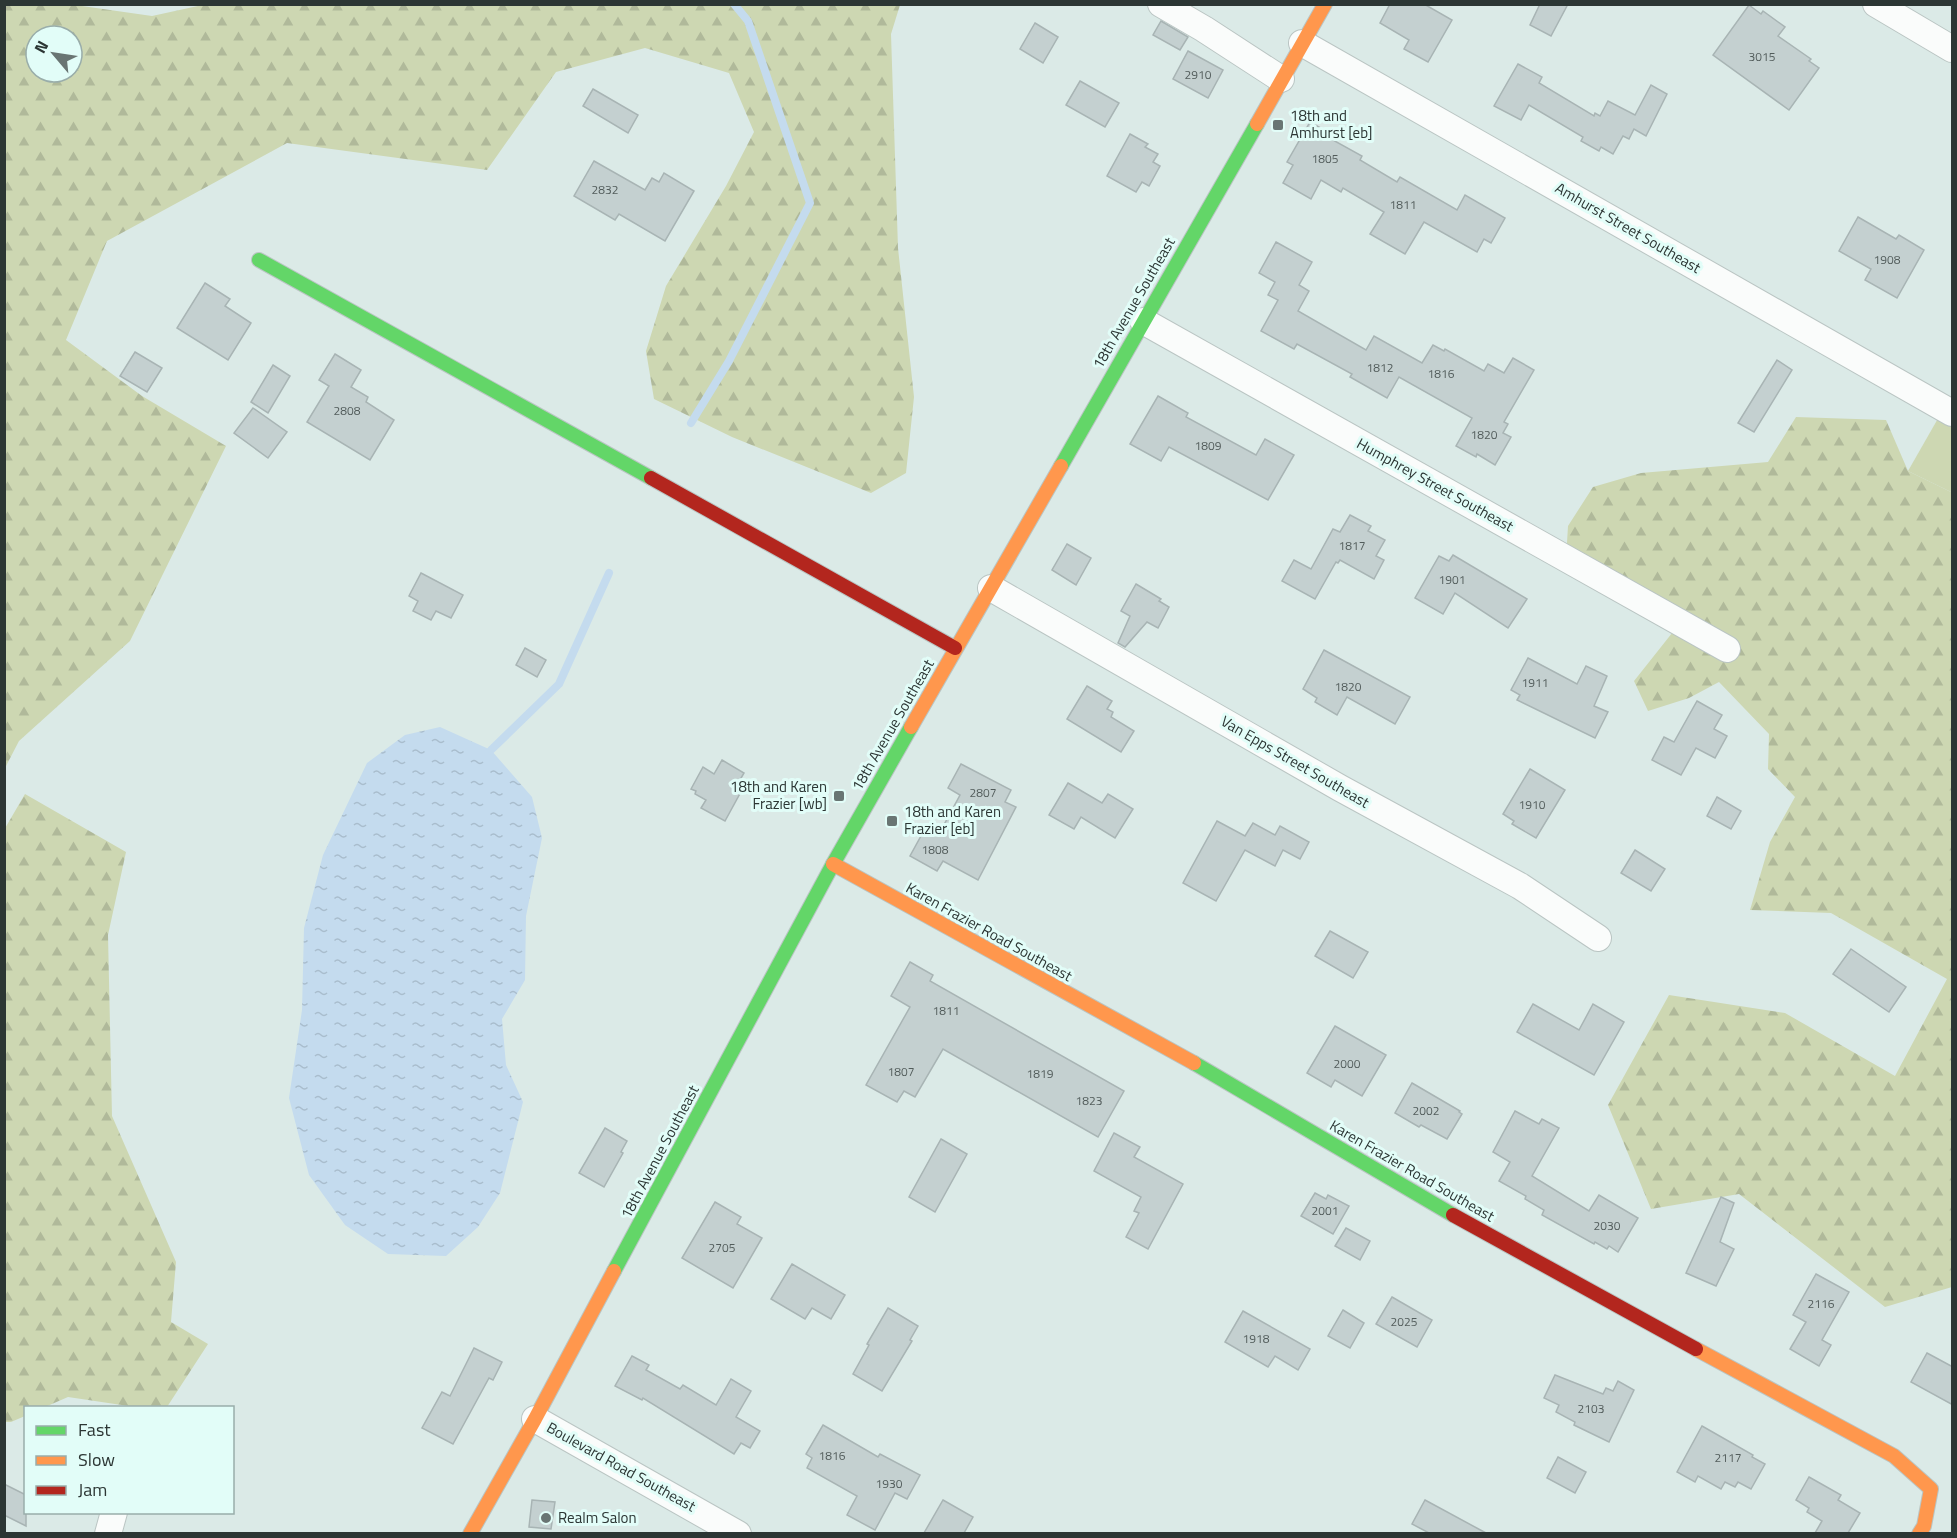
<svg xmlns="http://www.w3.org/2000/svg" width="1957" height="1538" viewBox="0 0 1957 1538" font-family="'Titillium Web',sans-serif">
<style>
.grass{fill:#cdd7b2}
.forest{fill:url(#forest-firs);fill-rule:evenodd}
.water{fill:url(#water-ripples)}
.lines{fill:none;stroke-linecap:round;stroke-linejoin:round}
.stream{stroke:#c4dbee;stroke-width:8}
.building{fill:#c4d0d0;stroke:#a8b4b4;stroke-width:1.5}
.street-casing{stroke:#bac5c3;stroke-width:28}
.fast-casing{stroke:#bac5c3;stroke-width:16}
.slow-casing{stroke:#bac5c3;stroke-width:16}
.jam-casing{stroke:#bac5c3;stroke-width:16}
.street{stroke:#fafcfb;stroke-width:26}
.fast{stroke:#63d668;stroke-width:14}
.slow{stroke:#ff974d;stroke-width:14}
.jam{stroke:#b3261e;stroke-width:14}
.poi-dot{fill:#697573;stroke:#e2fdf8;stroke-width:2}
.labels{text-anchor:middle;stroke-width:6;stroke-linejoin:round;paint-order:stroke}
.number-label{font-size:12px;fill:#525c5b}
.poi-label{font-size:15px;fill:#2c3634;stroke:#e2fdf8;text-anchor:start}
.street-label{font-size:15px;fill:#2c3634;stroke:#e2fdf8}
</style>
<defs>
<pattern id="forest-firs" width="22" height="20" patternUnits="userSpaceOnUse" patternTransform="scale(1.5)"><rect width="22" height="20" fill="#cdd7b2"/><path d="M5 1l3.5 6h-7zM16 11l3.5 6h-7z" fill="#b0b99a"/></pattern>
<pattern id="water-ripples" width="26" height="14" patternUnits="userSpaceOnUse" patternTransform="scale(1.5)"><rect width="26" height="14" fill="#c4dbee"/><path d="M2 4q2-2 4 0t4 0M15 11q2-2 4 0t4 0" fill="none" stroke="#a9bdcd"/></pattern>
</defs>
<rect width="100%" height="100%" fill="#dbeae7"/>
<polygon class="grass" points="1952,394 1952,491 1951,492 1908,471"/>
<g class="forest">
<path d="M207 4 900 5 891 34 898 248 914 397 906 473 871 493 732 437 654 399 646 351 666 286 726 186 754 132 729 73 645 48 556 72 487 170 287 143 107 241 66 340 142 396 226 446 130 641 19 741 5 768V5H75L152 16ZM36 36H72V72H36Z"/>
<polygon points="1796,417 1886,420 1908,471 1951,492 1952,491 1952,1287 1885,1307 1739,1194 1651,1209 1608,1105 1669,995 1785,1013 1895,1076 1947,979 1831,913 1750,910 1770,842 1795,797 1768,769 1769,734 1719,682 1689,698 1648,711 1634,681 1680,623 1566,559 1568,526 1593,487 1641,473 1768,462"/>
<polygon points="25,794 126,852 108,935 112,1116 176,1262 171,1322 208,1344 167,1407 135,1407 68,1397 45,1407 26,1408 25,1416 11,1422 5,1422 4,830"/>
</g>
<polygon class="water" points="440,727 491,750 532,797 542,838 526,916 525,980 502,1019 506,1065 523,1102 500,1193 478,1227 446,1256 388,1254 345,1225 309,1175 289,1098 302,1010 304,928 323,855 367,763 405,735"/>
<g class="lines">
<g class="stream">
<polyline points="691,423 729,361 810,203 748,21 734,4"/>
<polyline points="491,750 559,684 609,573"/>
</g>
</g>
<g class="building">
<polygon points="1390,4 1424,4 1452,20 1428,62 1404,49 1409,40 1380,23"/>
<polygon points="1540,4 1568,4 1551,36 1530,25"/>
<polygon points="1749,5 1761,14 1763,11 1785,27 1778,36 1811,59 1809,61 1819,68 1789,110 1713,55"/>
<polygon points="1161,21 1188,37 1180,50 1153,35"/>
<polygon points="1035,23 1058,37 1043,63 1020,49"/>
<polygon points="1188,51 1223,70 1208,98 1173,79"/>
<polygon points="1518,64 1542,77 1539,83 1594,116 1595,113 1600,116 1608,101 1635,115 1651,85 1667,94 1646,136 1634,129 1629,139 1623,136 1613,154 1601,147 1599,151 1581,141 1583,137 1529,105 1521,120 1494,106"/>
<polygon points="1080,81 1119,103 1105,127 1066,105"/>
<polygon points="593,89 638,115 628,133 583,106"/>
<polygon points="1310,122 1333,135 1331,139 1362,156 1360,160 1397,182 1400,177 1457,210 1465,195 1505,218 1491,243 1484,239 1477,252 1424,222 1405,254 1370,234 1384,212 1343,188 1341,192 1321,180 1311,199 1283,183 1293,165 1287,162"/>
<polygon points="1130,134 1148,144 1145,147 1158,154 1153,162 1160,166 1149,186 1142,182 1136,192 1107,176"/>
<polygon points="594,161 645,190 652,178 659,182 664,173 694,191 665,241 619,214 615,220 574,196"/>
<polygon points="1858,217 1896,239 1899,235 1924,250 1897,298 1865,280 1871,269 1839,251"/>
<polygon points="1276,242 1312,262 1299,285 1309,291 1298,311 1366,350 1374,336 1422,363 1433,345 1444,351 1445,349 1484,371 1488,364 1504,373 1513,358 1534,370 1504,422 1508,424 1503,433 1511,437 1495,465 1477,454 1476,457 1456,446 1472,418 1399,377 1387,398 1350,377 1352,374 1297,344 1294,349 1261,331 1278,300 1268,295 1275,282 1259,273"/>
<polygon points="205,283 230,299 225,306 251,323 228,360 177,328"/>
<polygon points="135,352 162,368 147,392 120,376"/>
<polygon points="335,354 361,370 351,387 368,397 366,402 394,420 370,460 307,422 329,386 319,380"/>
<polygon points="1777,360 1792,370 1754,432 1738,423"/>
<polygon points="273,365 290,376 268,413 251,402"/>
<polygon points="1158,396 1188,413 1186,417 1256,455 1265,439 1294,455 1268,500 1169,447 1161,461 1130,444"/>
<polygon points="253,408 287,432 268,458 234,433"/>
<polygon points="1350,515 1371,526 1368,531 1385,540 1376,556 1384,560 1374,579 1340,560 1338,563 1336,562 1315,599 1282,581 1294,560 1311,569 1333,529 1340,532"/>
<polygon points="1067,544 1091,558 1076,585 1052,570"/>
<polygon points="1453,555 1527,599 1508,628 1455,593 1443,614 1415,598 1439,556 1449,561"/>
<polygon points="421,573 463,595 451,618 436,611 431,620 413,611 418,601 409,596"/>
<polygon points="1136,584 1161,599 1159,601 1169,607 1158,628 1147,622 1125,647 1118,643 1130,616 1121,611"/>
<polygon points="525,648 546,660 537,677 516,665"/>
<polygon points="1324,650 1410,697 1395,724 1347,697 1337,715 1315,702 1317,698 1303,689"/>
<polygon points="1528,658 1577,684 1586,666 1607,676 1594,706 1608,712 1595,738 1517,700 1520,695 1511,690"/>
<polygon points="1087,686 1112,701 1107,709 1113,712 1111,717 1134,731 1121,752 1067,719"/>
<polygon points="1697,701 1722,715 1714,729 1727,736 1715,758 1696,748 1681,775 1652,760 1664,737 1674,742"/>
<polygon points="722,760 744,773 737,785 743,788 725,821 701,808 706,800 695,794 696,791 691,789 703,767 714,774"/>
<polygon points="961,764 1011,790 1005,802 1016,807 978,880 943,861 937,871 910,856 927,825 940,832 960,795 948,788"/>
<polygon points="1530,769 1565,790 1536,838 1512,824 1514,821 1503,814"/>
<polygon points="1068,783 1102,803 1108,794 1133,809 1115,838 1081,817 1074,829 1049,815"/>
<polygon points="1717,797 1741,811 1731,829 1707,816"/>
<polygon points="1217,821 1245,836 1253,823 1275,835 1280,826 1309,842 1300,859 1283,850 1275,866 1245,850 1216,901 1183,883"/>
<polygon points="1635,850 1665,869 1651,891 1621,873"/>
<polygon points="1330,931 1368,952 1353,978 1315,956"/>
<polygon points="1851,949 1906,987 1889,1012 1833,974"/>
<polygon points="910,962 933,975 930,981 1124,1091 1098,1137 943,1049 915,1097 904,1091 897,1102 866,1085 910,1007 891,996"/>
<polygon points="1533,1004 1579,1030 1593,1004 1624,1022 1594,1075 1517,1032"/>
<polygon points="1335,1026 1386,1055 1362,1096 1335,1080 1331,1087 1307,1073"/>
<polygon points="1412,1083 1460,1111 1459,1112 1462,1114 1447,1139 1421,1125 1419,1127 1395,1113"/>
<polygon points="1515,1111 1539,1124 1542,1119 1559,1128 1532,1176 1589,1211 1599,1195 1638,1218 1618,1252 1609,1246 1607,1249 1595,1242 1594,1244 1542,1215 1544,1210 1525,1199 1526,1196 1499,1181 1510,1162 1493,1152"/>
<polygon points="605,1128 627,1141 621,1152 623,1153 604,1187 579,1173"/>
<polygon points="1114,1133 1140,1147 1134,1157 1183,1184 1148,1249 1126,1237 1139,1213 1134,1211 1141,1197 1094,1171"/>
<polygon points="941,1139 967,1154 935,1212 909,1197"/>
<polygon points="1315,1193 1326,1199 1328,1195 1349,1206 1333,1234 1301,1216"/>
<polygon points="1721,1197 1734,1203 1720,1242 1734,1249 1716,1286 1686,1273"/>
<polygon points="715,1202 741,1217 737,1224 762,1238 733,1288 682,1258"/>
<polygon points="1346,1228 1370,1241 1360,1260 1335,1246"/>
<polygon points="792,1264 845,1295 831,1319 812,1308 805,1319 771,1299"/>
<polygon points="1816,1274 1849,1292 1822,1340 1831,1345 1819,1366 1790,1349 1806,1322 1793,1315"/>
<polygon points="1392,1297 1432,1320 1417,1347 1376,1324"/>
<polygon points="888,1308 918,1326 910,1340 912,1341 882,1391 853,1374 869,1345 867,1344"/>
<polygon points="1343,1310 1364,1323 1350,1348 1328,1336"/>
<polygon points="1243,1311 1310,1349 1298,1370 1275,1356 1268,1367 1225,1342"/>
<polygon points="474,1348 502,1362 493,1380 489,1378 453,1444 422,1428 442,1392 450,1396"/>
<polygon points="1927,1353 1953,1367 1953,1405 1911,1382"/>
<polygon points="632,1356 649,1365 646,1370 680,1389 683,1385 716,1405 731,1379 751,1391 736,1417 760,1431 750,1448 741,1443 734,1454 643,1398 642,1400 615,1386"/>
<polygon points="1555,1375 1603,1394 1606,1388 1613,1391 1618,1381 1634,1390 1609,1442 1574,1425 1575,1422 1556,1412 1559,1405 1544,1398"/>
<polygon points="823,1425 878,1457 880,1454 920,1475 907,1499 895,1493 875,1530 847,1515 857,1496 807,1468 812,1458 806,1454"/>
<polygon points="1702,1426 1753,1455 1752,1457 1765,1464 1751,1489 1738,1482 1735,1487 1725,1482 1721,1489 1698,1476 1695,1482 1677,1472"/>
<polygon points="1558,1457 1586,1472 1575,1493 1547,1478"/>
<polygon points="1809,1477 1841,1495 1838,1500 1860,1513 1848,1533 1815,1533 1822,1521 1807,1512 1809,1508 1796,1500"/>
<polygon points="4,1484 26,1495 26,1526 4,1515"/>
<polygon points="532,1500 555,1502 551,1529 529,1527"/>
<polygon points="943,1500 973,1517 964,1533 924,1533"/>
<polygon points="1425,1500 1486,1533 1429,1533 1412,1524"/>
</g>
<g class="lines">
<defs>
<g id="street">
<polyline points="1161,4 1204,29 1281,79"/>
<polyline points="1876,4 1952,49"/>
<polyline points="1302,43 1952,413"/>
<polyline points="1143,321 1727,649"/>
<polyline points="991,588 1340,788 1520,886 1598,938"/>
<polyline points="535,1419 738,1534"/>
<polyline points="108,1534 114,1512"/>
</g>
<g id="fast">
<polyline points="259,260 651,478"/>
<polyline points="1061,466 1257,124"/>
<polyline points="1194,1063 1453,1215"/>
<polyline points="614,1271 833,864 911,727"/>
</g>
<g id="slow">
<polyline points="1257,124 1325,4"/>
<polyline points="911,727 1061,466"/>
<polyline points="833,864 1194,1063"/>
<polyline points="1696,1349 1894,1456 1931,1489 1924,1526 1919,1534"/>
<polyline points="470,1534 535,1419 614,1271"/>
</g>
<g id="jam">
<polyline points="651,478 955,648"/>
<polyline points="1453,1215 1696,1349"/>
</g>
</defs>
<use href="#street" class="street-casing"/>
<use href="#fast" class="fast-casing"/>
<use href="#slow" class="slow-casing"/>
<use href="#jam" class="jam-casing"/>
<use href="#street" class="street"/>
<use href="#fast" class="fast"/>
<use href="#slow" class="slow"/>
<use href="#jam" class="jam"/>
</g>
<g class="poi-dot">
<rect x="1272" y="119" width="12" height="12" rx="3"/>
<rect x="833" y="790" width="12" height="12" rx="3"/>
<rect x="886" y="815" width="12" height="12" rx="3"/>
<circle cx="546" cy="1518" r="6"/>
</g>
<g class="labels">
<g class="number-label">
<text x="1762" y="61">3015</text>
<text x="1198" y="79">2910</text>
<text x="1325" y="163">1805</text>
<text x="605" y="194">2832</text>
<text x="1403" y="209">1811</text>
<text x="1887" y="264">1908</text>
<text x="1380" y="372">1812</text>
<text x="1441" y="378">1816</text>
<text x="347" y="415">2808</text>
<text x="1484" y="439">1820</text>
<text x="1208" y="450">1809</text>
<text x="1352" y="550">1817</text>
<text x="1452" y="584">1901</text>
<text x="1535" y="687">1911</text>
<text x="1348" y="691">1820</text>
<text x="983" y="797">2807</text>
<text x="1532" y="809">1910</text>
<text x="935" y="854">1808</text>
<text x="946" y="1015">1811</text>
<text x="1347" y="1068">2000</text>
<text x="901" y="1076">1807</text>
<text x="1040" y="1078">1819</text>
<text x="1089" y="1105">1823</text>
<text x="1426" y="1115">2002</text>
<text x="1325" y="1215">2001</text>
<text x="1607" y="1230">2030</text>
<text x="722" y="1252">2705</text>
<text x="1821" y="1308">2116</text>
<text x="1404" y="1326">2025</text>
<text x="1256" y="1343">1918</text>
<text x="1591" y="1413">2103</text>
<text x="832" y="1460">1816</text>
<text x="1728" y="1462">2117</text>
<text x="889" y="1488">1930</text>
</g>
<g class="poi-label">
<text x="1290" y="121">18th and<tspan x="1290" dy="17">Amhurst [eb]</tspan></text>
<text x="827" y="792" text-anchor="end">18th and Karen<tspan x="827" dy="17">Frazier [wb]</tspan></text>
<text x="904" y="817">18th and Karen<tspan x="904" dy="17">Frazier [eb]</tspan></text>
<text x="558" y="1523">Realm Salon</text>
</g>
<g class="street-label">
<text transform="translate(1628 228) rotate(30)" y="5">Amhurst Street Southeast</text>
<text transform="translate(1134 303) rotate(-60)" y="5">18th Avenue Southeast</text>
<text transform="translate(1435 485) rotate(29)" y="5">Humphrey Street Southeast</text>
<text transform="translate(893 725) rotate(-60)" y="5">18th Avenue Southeast</text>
<text transform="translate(1295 762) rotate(30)" y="5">Van Epps Street Southeast</text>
<text transform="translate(989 932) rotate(29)" y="5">Karen Frazier Road Southeast</text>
<text transform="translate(660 1152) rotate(-62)" y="5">18th Avenue Southeast</text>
<text transform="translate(1412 1171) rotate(30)" y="5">Karen Frazier Road Southeast</text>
<text transform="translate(621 1467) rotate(29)" y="5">Boulevard Road Southeast</text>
</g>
</g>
<rect width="1957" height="1538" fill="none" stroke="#2c3634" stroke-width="12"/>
<rect x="24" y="1406" width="210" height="108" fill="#e2fdf8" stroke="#99adaa" stroke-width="1.5"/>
<rect x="36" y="1426" width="30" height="9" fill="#63d668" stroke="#99adaa" stroke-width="1.5"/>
<text x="78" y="1436" font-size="18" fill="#2c3634">Fast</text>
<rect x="36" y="1456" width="30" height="9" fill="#ff974d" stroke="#99adaa" stroke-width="1.5"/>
<text x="78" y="1466" font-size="18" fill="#2c3634">Slow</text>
<rect x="36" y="1486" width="30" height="9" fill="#b3261e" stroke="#99adaa" stroke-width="1.5"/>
<text x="78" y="1496" font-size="18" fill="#2c3634">Jam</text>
<g transform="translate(54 54) rotate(299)"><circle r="28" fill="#e2fdf8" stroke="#99adaa" stroke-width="1.5"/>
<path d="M0-4.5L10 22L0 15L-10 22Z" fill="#697573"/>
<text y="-9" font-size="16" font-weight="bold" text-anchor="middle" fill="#2c3634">N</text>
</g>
</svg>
